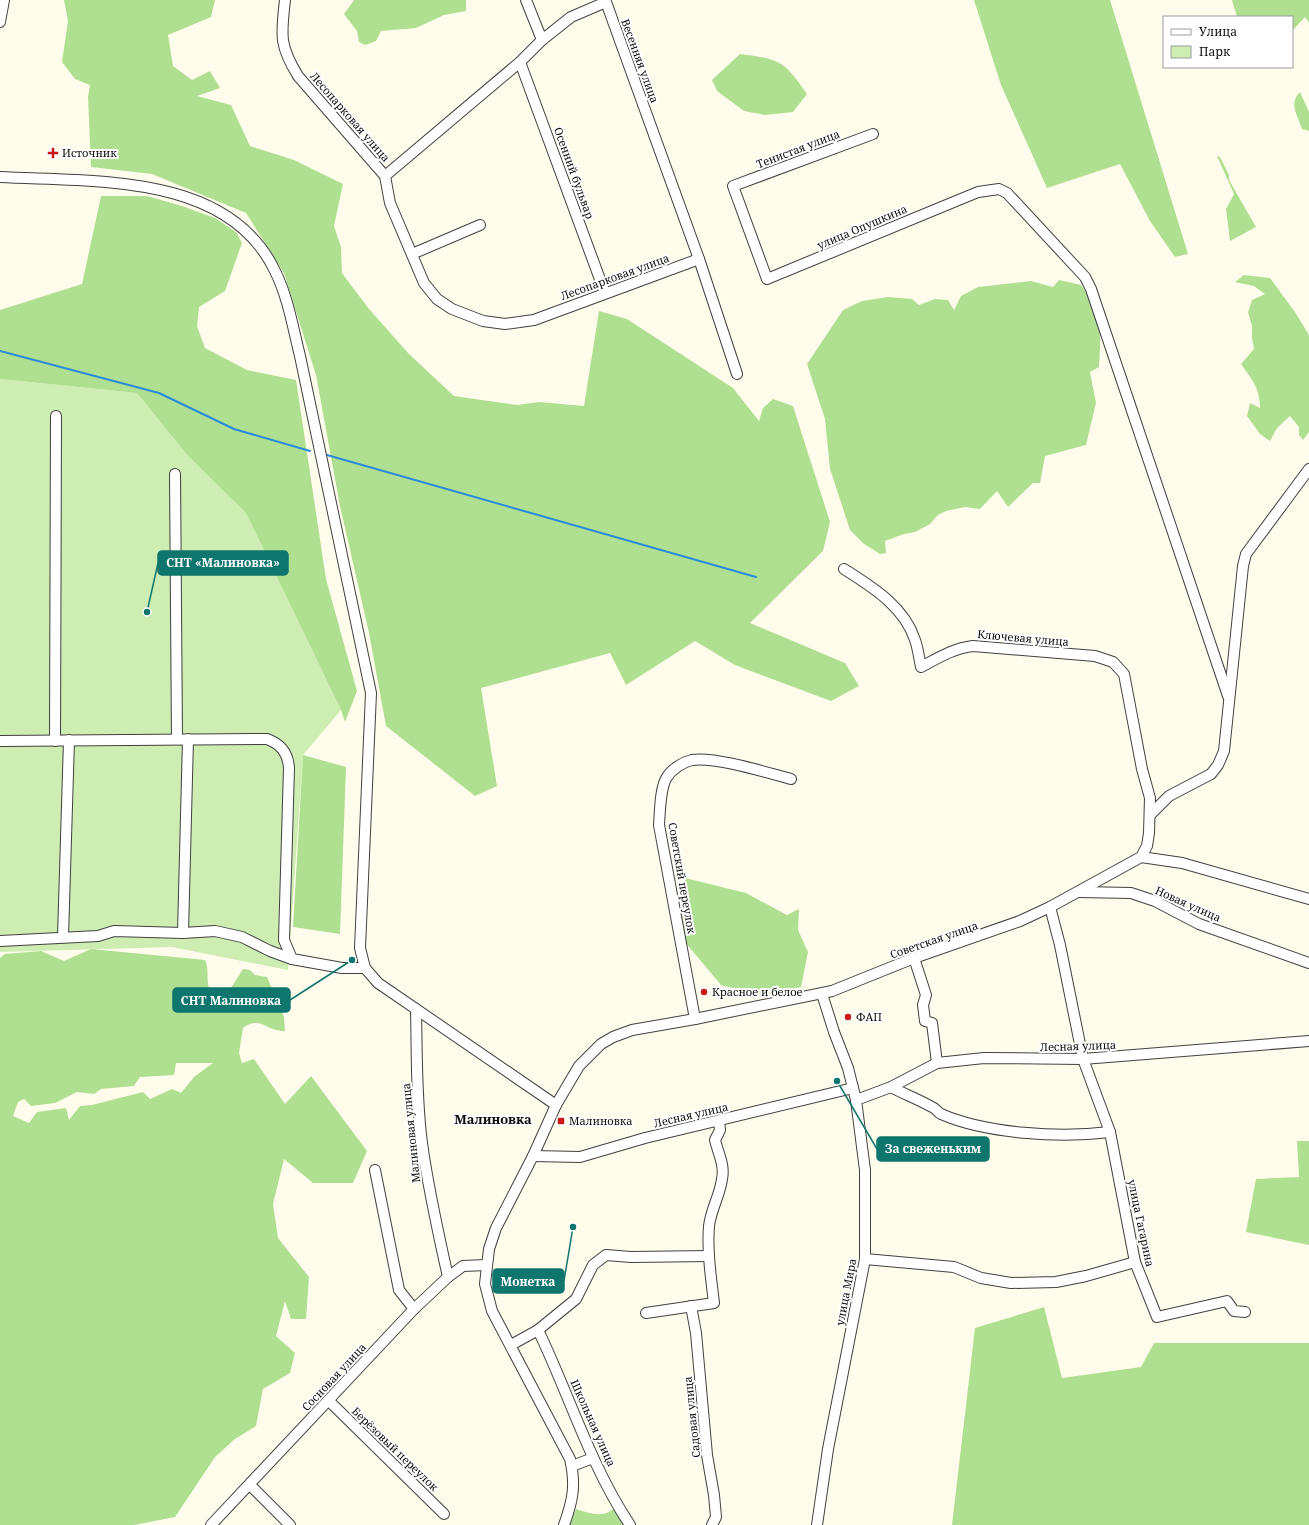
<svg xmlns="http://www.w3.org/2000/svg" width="1309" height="1525" viewBox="0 0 1309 1525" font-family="'Noto Serif',serif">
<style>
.green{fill:#cdedb2}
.forest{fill:#afdf90;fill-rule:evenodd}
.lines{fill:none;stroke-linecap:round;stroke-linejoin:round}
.stream{stroke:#2b8bda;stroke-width:2}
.minor-casing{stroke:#404040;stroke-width:12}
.minor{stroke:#fff;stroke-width:10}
.poi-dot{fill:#ca1918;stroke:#fff;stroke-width:1.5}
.labels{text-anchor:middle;stroke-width:4;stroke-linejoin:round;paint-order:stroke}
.street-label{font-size:11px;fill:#0d0d0d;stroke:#fff}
.poi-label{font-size:11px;fill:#0d0d0d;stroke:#fff;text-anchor:start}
.quarter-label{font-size:13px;font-weight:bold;fill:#0d0d0d;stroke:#fff}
.leader{fill:none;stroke:#0f766e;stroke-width:1.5}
.callout-dot{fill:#0f766e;stroke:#fff;stroke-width:1.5}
.callout{fill:#0f766e;stroke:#0f766e;stroke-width:1.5}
.callout-label{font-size:12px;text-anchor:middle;font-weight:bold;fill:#fff}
</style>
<rect width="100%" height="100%" fill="#fffcec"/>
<polygon class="green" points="0,379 137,393 188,456 246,513 341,710 303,755 288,970 172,947 0,952"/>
<g class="forest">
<polygon points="64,0 215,0 211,17 168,35 173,66 192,80 210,71 220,88 197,96 231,105 250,146 294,160 343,184 334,226 341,247 342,273 369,309 409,354 454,396 517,405 539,402 584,406 599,311 627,319 733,388 759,421 763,408 773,399 793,406 830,522 823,551 750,623 845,663 859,686 831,701 735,665 695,641 626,685 610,653 481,688 497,786 475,796 386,726 369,633 340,506 316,375 284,273 246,213 152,174 91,167 88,97 90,85 75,79 62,62 68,21"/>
<polygon points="354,0 466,0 466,11 444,15 416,28 381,31 376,41 365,45 359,42 357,31 344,14"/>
<polygon points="974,0 1110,0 1188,254 1175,257 1150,221 1120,164 1047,188 1001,85"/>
<polygon points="1232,0 1309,0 1309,23 1305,17 1292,31 1292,17 1237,17"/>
<path d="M740 54C781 59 784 61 807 94L793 112 765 115 744 111 717 91 712 80Z"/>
<path d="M1300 92 1309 112V131L1302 129C1298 115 1288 104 1300 92Z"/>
<polygon points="1217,156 1220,157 1229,175 1229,180 1256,227 1230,241 1226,209 1234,194"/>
<polygon points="101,196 147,196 182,206 215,218 236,232 242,243 225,291 199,307 197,326 205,348 247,370 296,380 326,579 357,691 345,722 341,710 246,513 188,456 137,393 0,379 0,310 82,284"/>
<path d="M1244 275 1270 278 1295 312 1309 335V432L1303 440 1299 435V427L1290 416 1277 428 1270 441 1260 434 1247 416 1250 403 1260 408C1260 388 1252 380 1241 364L1254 349 1252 339V326L1248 312 1252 300 1265 294 1254 286 1235 282Z"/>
<path d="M1059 280 1081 285C1103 318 1101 329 1099 367L1090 372 1096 403 1086 445 1045 456 1040 483H1033L1008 507 997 491 980 509 965 507 946 511 938 515 930 524 915 532 904 534 885 541 886 553 880 554 864 544 850 530 830 469 825 419 807 364 843 310 862 301 888 297 912 299 919 305 935 299 948 300 954 310 961 296 978 287 1031 281 1053 287Z"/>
<polygon points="303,755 346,767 340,934 293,927"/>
<polygon points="685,878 746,893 787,915 799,909 798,930 808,952 801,987 765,996 721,985 679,935"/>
<path d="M91 949 205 960C210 970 205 980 210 990L229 991 243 969 250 970 255 975 267 977 284 1017 285 1031C266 1032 261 1015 243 1028L239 1053 242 1063 254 1059 285 1104 311 1076 367 1151 353 1183H313L284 1159 273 1204 278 1238 309 1277 306 1319H291L285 1301 276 1336 295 1353 290 1373 263 1389 256 1426 235 1439 215 1457 175 1517 134 1525H0V958L5 954 41 951 64 961ZM176 1063H213L194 1077 181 1093 172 1089 150 1099 143 1092 92 1105 80 1106 69 1120 66 1108 37 1112 29 1123 13 1116 18 1102 24 1099 31 1106 55 1103 77 1092 94 1094 101 1089 134 1086 140 1077 174 1075Z"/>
<polygon points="1297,1141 1309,1141 1309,1245 1246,1232 1256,1179 1299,1177"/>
<polygon points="1044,1307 1062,1378 1141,1367 1154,1343 1309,1343 1309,1525 952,1525 975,1328"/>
<path d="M615 1508 628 1525H569L576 1509C591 1514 603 1518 615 1508Z"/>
</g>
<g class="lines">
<g class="stream">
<polyline points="0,351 159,393 234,429 310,451"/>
<polyline points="327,455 756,577"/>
</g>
<defs>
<g id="minor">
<path d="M285 0C281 35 279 45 298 76L385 176 390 203 424 283 437 299 452 309 483 321 505 324 534 320 699 259"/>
<polyline points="526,0 542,40"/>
<polyline points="0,22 4,0"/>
<polyline points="520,62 605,293"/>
<polyline points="873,134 733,186 767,279 978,192 999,189 1007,193 1085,277 1091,289 1228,696"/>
<polyline points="385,176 520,62 542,40 571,17 606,2 699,259 737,374"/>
<path d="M0 177C92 182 228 172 275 271 288 297 293 328 300 356L371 693 360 948 365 968 378 983 556 1105 533 1156 496 1228 489 1249 485 1284 492 1311 570 1459C576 1485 573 1500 564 1525"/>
<polyline points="412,254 480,225"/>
<polyline points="175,474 177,739"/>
<path d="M0 741 267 739C281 744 288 753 289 768L284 940 292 959 342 968H365"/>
<polyline points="55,741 56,416"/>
<polyline points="1151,814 1169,796 1211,774 1218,765 1224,751 1243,566 1246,554 1309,469"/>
<polyline points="1141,857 1182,863 1309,899"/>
<polyline points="1079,892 1131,893 1155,901 1199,924 1309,963"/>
<polyline points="1050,907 1060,945 1083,1059 1110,1132 1135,1262 1157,1317 1227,1301 1234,1311 1245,1312"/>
<polyline points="183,933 188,739"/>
<polyline points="63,937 69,740"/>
<polyline points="0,941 98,936 114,931 183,933 215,931 242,937 270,951 292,959"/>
<polyline points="914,958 926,995 923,1005 925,1021 932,1023 937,1063"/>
<path d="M416 1009C417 1053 416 1098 422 1143 428 1188 438 1232 448 1277"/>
<path d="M695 1019 659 825C660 812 660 787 667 777 672 769 683 762 692 760 714 756 768 773 791 779"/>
<path d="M891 1087C904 1094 918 1099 932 1107 936 1108 937 1112 941 1114 987 1134 1060 1138 1110 1132"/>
<polyline points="856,1100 891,1087 937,1063 984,1058 1083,1059 1309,1041"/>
<path d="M556 1105 579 1066 601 1044 613 1037 632 1030 695 1019 832 991 914 958 1020 921 1050 907 1141 857 1147 846 1149 833 1150 798 1142 769 1124 674 1113 662 1095 656 973 646C954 648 938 658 921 667 919 658 918 648 915 640 904 606 872 587 844 569"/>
<polyline points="533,1156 580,1157 645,1138 853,1088"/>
<polyline points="375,1170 399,1290 414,1309"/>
<polyline points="865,1259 954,1267 981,1278 1011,1283 1056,1282 1086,1276 1135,1262"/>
<polyline points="691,1306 696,1333 707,1455 714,1495 716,1517 712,1525"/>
<path d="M646 1313 714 1303C711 1278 707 1251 709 1226 711 1209 720 1195 722 1179 725 1165 718 1153 715 1140L720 1130 719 1121"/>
<path d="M538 1330C569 1394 590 1465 630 1525"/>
<polyline points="511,1345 538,1330 576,1299 593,1265 606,1255 631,1257 709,1256"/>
<polyline points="329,1401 444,1514"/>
<polyline points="572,1466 593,1458"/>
<polyline points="250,1485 290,1525"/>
<polyline points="211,1525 414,1309 448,1277 463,1266 486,1265"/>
<polyline points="817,1525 828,1449 865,1259 865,1170 856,1100 848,1068 834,1032 822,994"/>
</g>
</defs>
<use href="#minor" class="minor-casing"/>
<use href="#minor" class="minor"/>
</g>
<g class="poi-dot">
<path d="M51 147h4v4h4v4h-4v4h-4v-4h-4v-4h4z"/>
<circle cx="704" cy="992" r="4"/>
<circle cx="848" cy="1017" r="4"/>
<rect x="557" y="1117" width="8" height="8" rx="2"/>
</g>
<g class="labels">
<g class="street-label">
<text transform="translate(640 61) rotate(70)" y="4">Весенняя улица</text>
<text transform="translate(350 117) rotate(49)" y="4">Лесопарковая улица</text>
<text transform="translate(798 149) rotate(-21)" y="4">Тенистая улица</text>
<text transform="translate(574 173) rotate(70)" y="4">Осенний бульвар</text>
<text transform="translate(862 227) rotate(-23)" y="4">улица Опушкина</text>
<text transform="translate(615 277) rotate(-20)" y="4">Лесопарковая улица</text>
<text transform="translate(1023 638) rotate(5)" y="4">Ключевая улица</text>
<text transform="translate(682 878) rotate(80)" y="4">Советский переулок</text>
<text transform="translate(1188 904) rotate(24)" y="4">Новая улица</text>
<text transform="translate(934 940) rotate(-19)" y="4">Советская улица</text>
<text transform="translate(1078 1046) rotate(-2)" y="4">Лесная улица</text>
<text transform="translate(691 1115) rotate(-13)" y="4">Лесная улица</text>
<text transform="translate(411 1133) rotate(-96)" y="4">Малиновая улица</text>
<text transform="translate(1141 1223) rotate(78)" y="4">улица Гагарина</text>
<text transform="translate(846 1292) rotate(-79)" y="4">улица Мира</text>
<text transform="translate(334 1377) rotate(-47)" y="4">Сосновая улица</text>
<text transform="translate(692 1417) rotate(-96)" y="4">Садовая улица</text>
<text transform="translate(593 1423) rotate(66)" y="4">Школьная улица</text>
<text transform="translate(395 1449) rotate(44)" y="4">Берёзовый переулок</text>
</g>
<g class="poi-label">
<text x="62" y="157">Источник</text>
<text x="712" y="996">Красное и белое</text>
<text x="856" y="1021">ФАП</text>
<text x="569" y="1125">Малиновка</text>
</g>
<g class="quarter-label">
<text x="493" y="1124">Малиновка</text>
</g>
</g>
<path class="leader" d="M147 612L158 563M352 960L290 1000M837 1081L877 1149M573 1227L564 1281"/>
<g class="callout-dot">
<circle cx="147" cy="612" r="4"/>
<circle cx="352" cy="960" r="4"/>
<circle cx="837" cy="1081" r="4"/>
<circle cx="573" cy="1227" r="4"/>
</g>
<g class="callout">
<rect x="158" y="551" width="130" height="24" rx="4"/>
<rect x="173" y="988" width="117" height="24" rx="4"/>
<rect x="877" y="1137" width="112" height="24" rx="4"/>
<rect x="493" y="1269" width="71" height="24" rx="4"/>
</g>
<g class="callout-label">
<text x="223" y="567">СНТ «Малиновка»</text>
<text x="231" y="1005">СНТ Малиновка</text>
<text x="933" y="1153">За свеженьким</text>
<text x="528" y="1286">Монетка</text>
</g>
<rect x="1163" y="16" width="130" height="52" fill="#ffffff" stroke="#9e9e9e"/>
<rect x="1171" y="29" width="20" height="6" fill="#ffffff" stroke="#9e9e9e"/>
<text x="1199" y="36" font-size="12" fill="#0d0d0d">Улица</text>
<rect x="1171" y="46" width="20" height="12" fill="#cdedb2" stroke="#9e9e9e"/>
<text x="1199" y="56" font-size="12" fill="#0d0d0d">Парк</text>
</svg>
